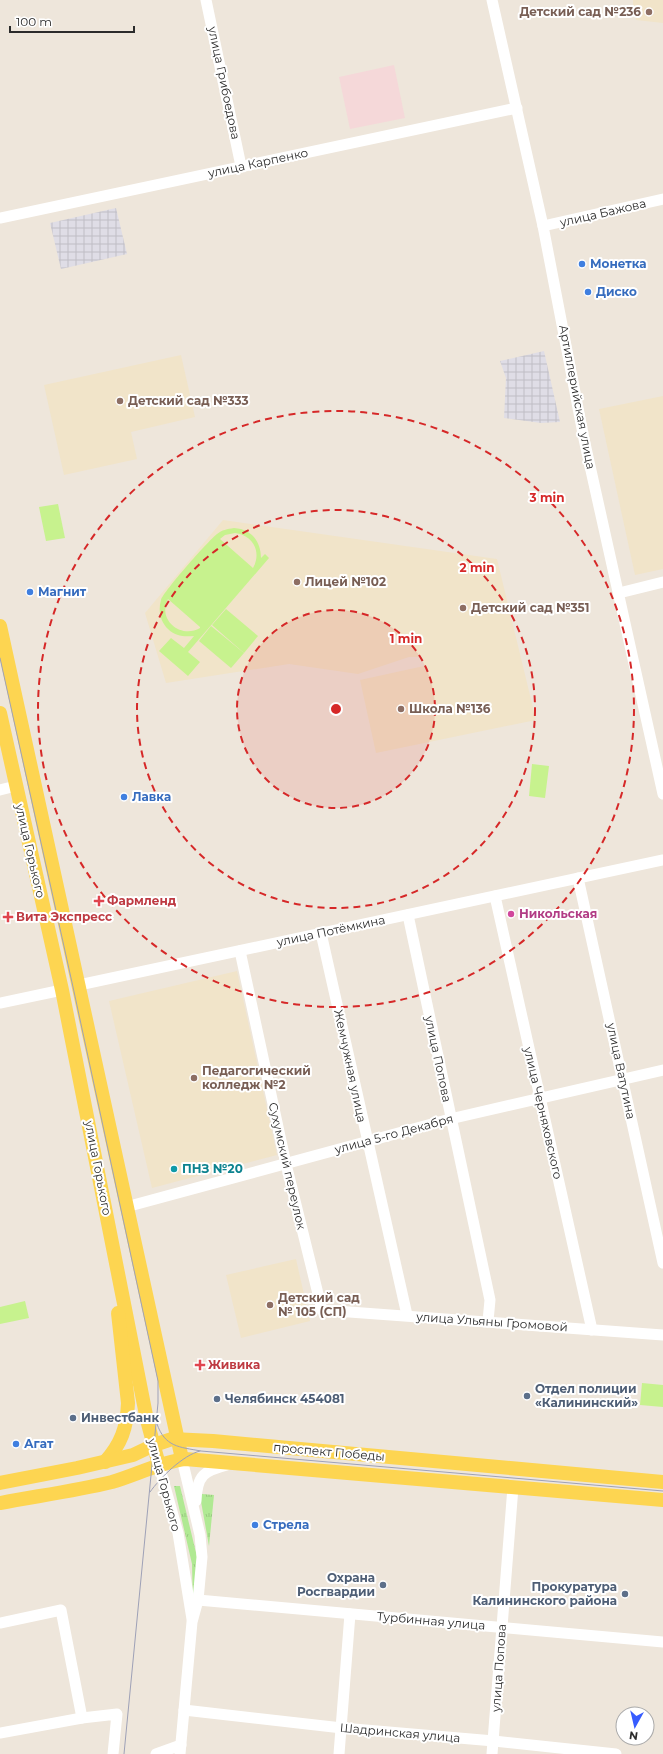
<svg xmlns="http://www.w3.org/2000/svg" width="663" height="1754" viewBox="0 0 663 1754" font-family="Montserrat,sans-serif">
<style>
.industrial{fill:url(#industrial-grid)}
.education{fill:#f1e4c9}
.medical{fill:#f5d8d9}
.grass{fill:url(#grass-tufts)}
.pitch{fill:#c7f28e;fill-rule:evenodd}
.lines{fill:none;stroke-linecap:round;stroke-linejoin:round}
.minor{stroke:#fff;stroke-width:11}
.major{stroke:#fdd551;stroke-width:14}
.tram{stroke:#9ea1b7;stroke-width:1}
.ring{fill:none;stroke:#d62828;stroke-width:2;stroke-dasharray:7 5}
.education-dot{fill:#8d6e63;stroke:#fff;stroke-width:1.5}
.shop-dot{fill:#3f7fe0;stroke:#fff;stroke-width:1.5}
.health-dot{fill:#e0444e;stroke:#fff;stroke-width:1.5}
.hotel-dot{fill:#d1479c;stroke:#fff;stroke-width:1.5}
.culture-dot{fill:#0f9aa8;stroke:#fff;stroke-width:1.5}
.service-dot{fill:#5c6f8a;stroke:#fff;stroke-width:1.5}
.labels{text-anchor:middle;stroke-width:4;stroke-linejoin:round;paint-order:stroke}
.education-label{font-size:12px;font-weight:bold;fill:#785e54;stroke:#fff;text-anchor:start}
.street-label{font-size:12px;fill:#2b2b2b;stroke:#fff}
.shop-label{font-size:12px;font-weight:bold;fill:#366cbe;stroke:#fff;text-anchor:start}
.health-label{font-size:12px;font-weight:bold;fill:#be3a42;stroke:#fff;text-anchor:start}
.hotel-label{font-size:12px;font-weight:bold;fill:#b23c85;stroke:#fff;text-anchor:start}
.culture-label{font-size:12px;font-weight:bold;fill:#0d838f;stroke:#fff;text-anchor:start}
.service-label{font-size:12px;font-weight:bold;fill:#4e5e75;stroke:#fff;text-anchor:start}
.centre{fill:#d62828;stroke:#fff;stroke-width:2}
.ring-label{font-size:12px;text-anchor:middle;font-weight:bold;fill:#d62828;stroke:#fff;stroke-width:4;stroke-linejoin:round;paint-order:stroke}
</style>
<defs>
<pattern id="industrial-grid" width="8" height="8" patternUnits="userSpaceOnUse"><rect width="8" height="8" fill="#dfdde6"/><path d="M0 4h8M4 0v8" fill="none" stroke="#c0bec5"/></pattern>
<pattern id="grass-tufts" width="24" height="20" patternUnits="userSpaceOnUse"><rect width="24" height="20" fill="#b0e993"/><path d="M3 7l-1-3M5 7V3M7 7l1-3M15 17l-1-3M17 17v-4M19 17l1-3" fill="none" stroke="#98c87f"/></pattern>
</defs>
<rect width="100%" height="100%" fill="#eee6db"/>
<g class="industrial">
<polygon points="116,208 127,254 61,269 50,223"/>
<polygon points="544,351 560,422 541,423 504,418 506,378 500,361"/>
</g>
<g class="education">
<polygon points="633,0 663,0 663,23 636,20 633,4"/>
<polygon points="181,355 195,417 131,432 137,459 64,475 44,385"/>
<polygon points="663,396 663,569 635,575 599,409"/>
<polygon points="223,520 497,559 536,720 376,753 360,680 424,666 422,657 409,657 358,674 289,664 166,683 145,613"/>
<polygon points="237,971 277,1155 152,1188 109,1001"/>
<polygon points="296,1259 310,1321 241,1338 226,1275"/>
</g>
<polygon class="medical" points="394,65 405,118 350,129 339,77"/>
<g class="grass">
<polygon points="174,1486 180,1486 198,1561 193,1607 192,1564"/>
<polygon points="202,1494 214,1495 209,1546 200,1496"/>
</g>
<g class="pitch">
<polygon points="58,504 65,538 46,541 39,507"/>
<path d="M234 528C251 529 261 541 261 558L265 554 269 558 188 652 200 662 188 676 159 651 171 638 184 648 194 636C184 637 175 636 168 629 160 621 158 610 161 600 164 591 208 541 217 534 222 530 227 529 234 528ZM235 533C253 535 262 552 253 568L220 539 225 535ZM168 599 200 627V628C181 639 157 620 168 599Z"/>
<polygon points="226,609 258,636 244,653 212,625"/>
<polygon points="211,626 244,653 231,668 199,641"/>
<polygon points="532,764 549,766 545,798 529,796"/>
<polygon points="25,1301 29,1318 0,1324 0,1307"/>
<polygon points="642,1383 663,1385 663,1407 640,1405"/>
</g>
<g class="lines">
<g class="minor">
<polyline points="206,0 241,166"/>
<polyline points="492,0 543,226 584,439 663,794"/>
<polyline points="0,218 517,108"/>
<polyline points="543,226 663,199"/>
<polyline points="619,593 663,582"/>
<polyline points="0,790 16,786"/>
<polyline points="578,878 663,1263"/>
<polyline points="495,896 592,1330"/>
<polyline points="408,915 490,1300 488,1321"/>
<polyline points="321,933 407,1315"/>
<polyline points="240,951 286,1164 322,1310 663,1335"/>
<polyline points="79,985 663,860"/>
<polyline points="0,1003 62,990"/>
<polyline points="126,1207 450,1119 663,1070"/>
<polyline points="159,1465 178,1533 192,1619"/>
<path d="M196 1501C197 1475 204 1471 227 1465"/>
<polyline points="198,1600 663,1642"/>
<polyline points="0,1623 61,1610 82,1718"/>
<polyline points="184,1710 342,1728 494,1741 616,1754"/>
<polyline points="0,1733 82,1718 117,1714 113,1754"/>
<polyline points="156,1754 181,1745"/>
<polyline points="180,1754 192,1622 198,1600 202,1557 200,1535 182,1459"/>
<polyline points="339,1754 350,1614"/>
<polyline points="492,1754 513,1487"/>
</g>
<g class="major">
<polyline points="0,626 182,1459"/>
<polyline points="0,713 62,990 147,1420 159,1465"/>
<path d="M105 1462C121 1444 127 1428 128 1403L118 1313"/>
<polyline points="0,1483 77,1468 133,1455 154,1445 172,1439 213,1441 663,1482"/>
<path d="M0 1503C37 1496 75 1491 112 1482 136 1475 161 1462 185 1459L663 1500"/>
</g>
<g class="tram">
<polyline points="0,658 73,987 158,1381 158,1403 124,1754"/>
<path d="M157 1424C165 1447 179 1447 201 1451L663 1491"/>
<path d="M150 1492C160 1478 183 1455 200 1451"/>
</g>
</g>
<circle cx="336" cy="709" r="99" fill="#d62828" fill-opacity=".12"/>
<g class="ring">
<circle cx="336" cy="709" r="99"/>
<circle cx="336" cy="709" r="199"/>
<circle cx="336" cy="709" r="298"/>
</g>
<g class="education-dot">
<circle cx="649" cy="12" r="4"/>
<circle cx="120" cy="401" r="4"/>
<circle cx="297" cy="582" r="4"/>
<circle cx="463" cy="608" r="4"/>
<circle cx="401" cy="709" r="4"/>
<circle cx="194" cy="1078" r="4"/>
<circle cx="270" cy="1305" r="4"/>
</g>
<g class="shop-dot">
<circle cx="582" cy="264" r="4"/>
<circle cx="588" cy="292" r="4"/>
<circle cx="30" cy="592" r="4"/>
<circle cx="124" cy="797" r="4"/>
<circle cx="16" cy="1444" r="4"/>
<circle cx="255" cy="1525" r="4"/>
</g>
<g class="health-dot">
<path d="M97 895h4v4h4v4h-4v4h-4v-4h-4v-4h4z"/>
<path d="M6 911h4v4h4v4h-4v4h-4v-4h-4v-4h4z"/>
<path d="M198 1359h4v4h4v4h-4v4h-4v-4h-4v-4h4z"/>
</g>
<circle class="hotel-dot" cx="511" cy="914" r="4"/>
<circle class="culture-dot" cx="174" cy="1169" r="4"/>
<g class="service-dot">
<circle cx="527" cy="1396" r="4"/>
<circle cx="217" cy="1399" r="4"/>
<circle cx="73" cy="1418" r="4"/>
<circle cx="383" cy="1585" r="4"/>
<circle cx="625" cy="1594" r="4"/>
</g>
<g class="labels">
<g class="education-label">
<text x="641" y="16" text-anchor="end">Детский сад №236</text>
<text x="128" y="405">Детский сад №333</text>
<text x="305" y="586">Лицей №102</text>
<text x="471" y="612">Детский сад №351</text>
<text x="409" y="713">Школа №136</text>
<text x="202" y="1075">Педагогический<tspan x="202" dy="14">колледж №2</tspan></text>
<text x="278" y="1302">Детский сад<tspan x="278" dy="14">№ 105 (СП)</tspan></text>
</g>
<g class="street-label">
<text transform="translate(224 83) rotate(78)" y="4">улица Грибоедова</text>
<text transform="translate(258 163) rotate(-12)" y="4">улица Карпенко</text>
<text transform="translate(603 213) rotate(-13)" y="4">улица Бажова</text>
<text transform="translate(577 397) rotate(79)" y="4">Артиллерийская улица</text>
<text transform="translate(30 851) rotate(77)" y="4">улица Горького</text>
<text transform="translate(331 931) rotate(-12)" y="4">улица Потёмкина</text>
<text transform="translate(438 1059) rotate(78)" y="4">улица Попова</text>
<text transform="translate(350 1066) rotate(78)" y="4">Жемчужная улица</text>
<text transform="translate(621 1071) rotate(78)" y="4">улица Ватутина</text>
<text transform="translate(543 1113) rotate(77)" y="4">улица Черняховского</text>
<text transform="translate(394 1134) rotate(-15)" y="4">улица 5-го Декабря</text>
<text transform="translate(287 1166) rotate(77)" y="4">Сухумский переулок</text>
<text transform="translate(98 1168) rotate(79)" y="4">улица Горького</text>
<text transform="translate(492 1322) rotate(4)" y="4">улица Ульяны Громовой</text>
<text transform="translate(329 1452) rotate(5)" y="4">проспект Победы</text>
<text transform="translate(164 1485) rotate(75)" y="4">улица Горького</text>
<text transform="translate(431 1621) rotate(5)" y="4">Турбинная улица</text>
<text transform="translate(499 1668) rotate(-86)" y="4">улица Попова</text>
<text transform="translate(400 1733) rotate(5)" y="4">Шадринская улица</text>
</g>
<g class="shop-label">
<text x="590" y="268">Монетка</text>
<text x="596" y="296">Диско</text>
<text x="38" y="596">Магнит</text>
<text x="132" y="801">Лавка</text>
<text x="24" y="1448">Агат</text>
<text x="263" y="1529">Стрела</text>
</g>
<g class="health-label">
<text x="107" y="905">Фармленд</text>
<text x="16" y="921">Вита Экспресс</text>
<text x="208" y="1369">Живика</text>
</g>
<g class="hotel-label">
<text x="519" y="918">Никольская</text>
</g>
<g class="culture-label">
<text x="182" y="1173">ПНЗ №20</text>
</g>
<g class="service-label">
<text x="535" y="1393">Отдел полиции<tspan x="535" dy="14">«Калининский»</tspan></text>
<text x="225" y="1403">Челябинск 454081</text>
<text x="81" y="1422">Инвестбанк</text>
<text x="375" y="1582" text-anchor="end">Охрана<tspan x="375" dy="14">Росгвардии</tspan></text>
<text x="617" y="1591" text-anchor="end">Прокуратура<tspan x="617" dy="14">Калининского района</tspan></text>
</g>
</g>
<circle cx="336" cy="709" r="6" class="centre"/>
<g class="ring-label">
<text x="547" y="502">3 min</text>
<text x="477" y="572">2 min</text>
<text x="406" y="643">1 min</text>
</g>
<g transform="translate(635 1726) rotate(188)"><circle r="19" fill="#ffffff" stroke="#aaaaaa"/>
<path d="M0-3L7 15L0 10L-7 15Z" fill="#375cff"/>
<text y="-6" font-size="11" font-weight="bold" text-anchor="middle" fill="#2b2b2b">N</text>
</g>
<path d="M10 26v6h124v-6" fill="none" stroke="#2b2b2b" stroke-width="2"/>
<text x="16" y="26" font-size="12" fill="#2b2b2b" stroke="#ffffff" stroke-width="3" paint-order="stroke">100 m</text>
</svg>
